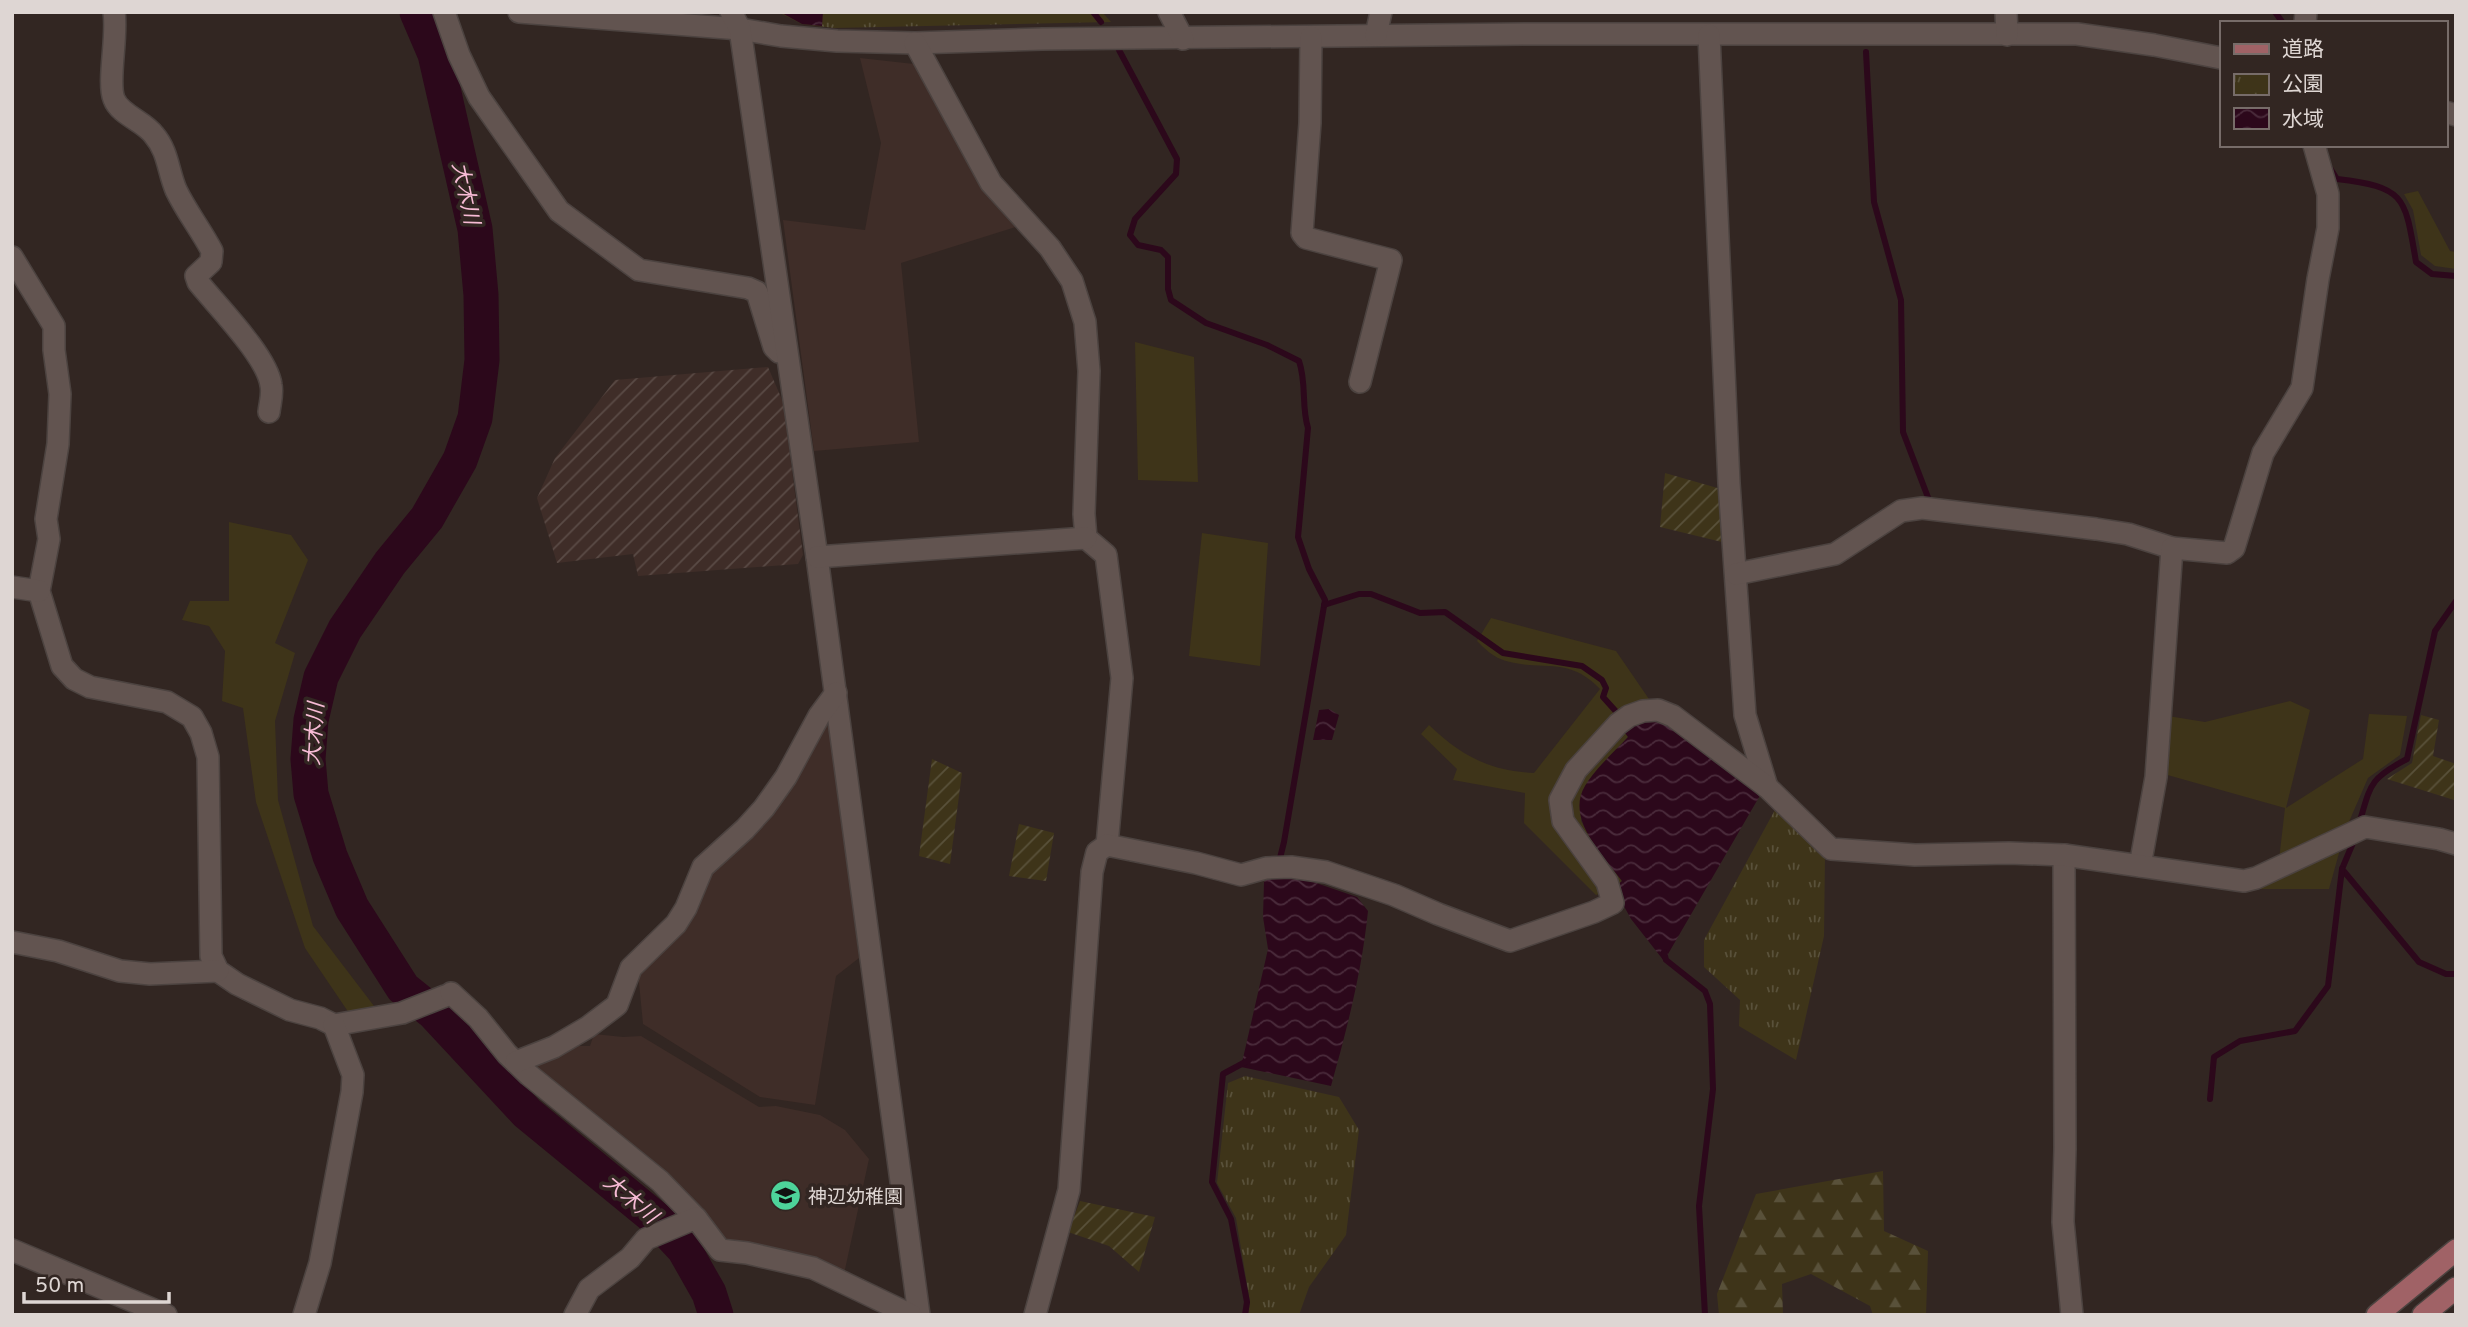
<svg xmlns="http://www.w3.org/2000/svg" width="2468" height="1327" viewBox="0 0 2468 1327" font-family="Overpass,'Noto Sans JP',sans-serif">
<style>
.built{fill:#3f2d28}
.industrial{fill:url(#industrial-furrows)}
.grass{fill:#3e3419}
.forest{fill:url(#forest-firs)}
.park{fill:url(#park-tufts)}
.garden{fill:url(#garden-furrows)}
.water{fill:url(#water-waves)}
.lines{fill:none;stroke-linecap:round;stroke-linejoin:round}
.stream{stroke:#2c081b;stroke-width:6}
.river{stroke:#2c081b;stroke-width:35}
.minor-casing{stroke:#4c4340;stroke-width:24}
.major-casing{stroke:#4c4340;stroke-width:24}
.minor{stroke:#625450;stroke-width:21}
.major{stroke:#a06266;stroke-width:21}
.labels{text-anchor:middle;stroke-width:7;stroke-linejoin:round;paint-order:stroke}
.poi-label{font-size:19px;fill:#ded6d3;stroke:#322622;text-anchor:start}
.water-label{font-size:21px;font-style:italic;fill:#f7bbd5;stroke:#322622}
</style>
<defs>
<pattern id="industrial-furrows" width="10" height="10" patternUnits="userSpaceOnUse" patternTransform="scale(1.75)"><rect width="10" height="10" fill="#3f2d28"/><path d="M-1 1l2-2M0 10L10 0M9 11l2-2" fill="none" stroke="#5a4b46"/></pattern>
<pattern id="forest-firs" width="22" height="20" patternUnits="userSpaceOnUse" patternTransform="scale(1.75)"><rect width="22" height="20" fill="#3e3419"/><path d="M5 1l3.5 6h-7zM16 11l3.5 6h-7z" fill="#59513a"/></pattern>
<pattern id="park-tufts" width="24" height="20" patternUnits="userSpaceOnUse" patternTransform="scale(1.75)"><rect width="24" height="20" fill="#3e3419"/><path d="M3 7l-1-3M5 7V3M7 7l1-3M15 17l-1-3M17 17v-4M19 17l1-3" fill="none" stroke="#59513a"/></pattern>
<pattern id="garden-furrows" width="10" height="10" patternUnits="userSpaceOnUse" patternTransform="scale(1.75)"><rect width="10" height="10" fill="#3e3419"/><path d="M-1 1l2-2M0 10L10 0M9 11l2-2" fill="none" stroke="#59513a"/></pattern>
<pattern id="water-waves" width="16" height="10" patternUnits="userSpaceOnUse" patternTransform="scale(1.75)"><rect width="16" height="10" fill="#2c081b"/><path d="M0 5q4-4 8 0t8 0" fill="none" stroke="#4a2b3b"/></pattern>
</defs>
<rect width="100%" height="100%" fill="#322622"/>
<g class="built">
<polygon points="860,58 914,64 985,186 1022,225 901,263 919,442 814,451 783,220 865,230 881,143"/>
<polygon points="829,712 859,958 836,976 815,1105 760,1097 643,1024 638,972 705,869"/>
<polygon points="594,1034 623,1037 641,1036 759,1107 776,1106 820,1115 845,1130 869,1159 844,1274 721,1240 530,1066 574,1046 590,1046"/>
</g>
<polygon class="industrial" points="768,367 783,402 803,555 798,564 638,576 633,554 557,563 537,498 555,458 615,380"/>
<g class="grass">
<polygon points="2418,191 2450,251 2456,252 2456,269 2435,266 2421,255 2413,210 2404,194"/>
<polygon points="1135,342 1194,357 1198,482 1138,480"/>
<polygon points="229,522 291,535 308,560 275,643 295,653 275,721 278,800 313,926 374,1006 351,1016 305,948 256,802 243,708 222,701 225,651 209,626 182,620 190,601 229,601"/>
<polygon points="1202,533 1268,543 1260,666 1189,656"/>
<path d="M1491 618 1616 651 1651 702 1623 730 1628 737 1585 786 1581 821 1592 840 1622 881 1614 888 1596 895 1524 823 1525 793 1453 780 1457 769 1421 734 1429 725C1460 755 1489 771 1534 773L1600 689C1567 653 1535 674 1498 658 1490 654 1483 647 1477 641Z"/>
<polygon points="2290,701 2310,710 2286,808 2363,759 2369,714 2407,716 2400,755 2368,778 2348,824 2279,860 2285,808 2164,774 2168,716 2205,722"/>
<polygon points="2341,846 2329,889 2248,889"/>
</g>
<polygon class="forest" points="1883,1171 1884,1231 1928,1251 1926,1315 1873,1315 1870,1306 1811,1274 1782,1284 1783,1315 1719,1315 1717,1294 1756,1194"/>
<g class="park">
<polygon points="778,12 1102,12 1111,22 834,28 802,24"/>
<polygon points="1776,808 1825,854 1824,936 1796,1060 1739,1026 1740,1000 1704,967 1704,940"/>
<polygon points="1245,1076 1339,1097 1359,1130 1346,1235 1309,1287 1299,1315 1248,1315 1250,1302 1236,1218 1217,1183 1228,1083"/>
</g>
<g class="garden">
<polygon points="1665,473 1721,489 1726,543 1660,527"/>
<polygon points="2421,715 2439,720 2433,756 2456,764 2454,800 2387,779 2412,763"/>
<polygon points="932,759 962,773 950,864 919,856"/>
<polygon points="1019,824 1054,833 1046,881 1009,876"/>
<polygon points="1080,1201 1155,1217 1139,1272 1109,1246 1068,1232"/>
</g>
<g class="water">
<polygon points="780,12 823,12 822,26 802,24"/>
<polygon points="1329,709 1339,715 1332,740 1313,740 1319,710"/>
<path d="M1655 716 1762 792 1664 961 1631 919 1614 888 1622 881C1604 856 1565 819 1585 786 1594 770 1615 751 1628 737L1623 730Z"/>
<path d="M1287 873 1357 897 1368 911C1362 971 1347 1029 1331 1086L1241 1067 1268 949 1263 917 1264 882 1271 874Z"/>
</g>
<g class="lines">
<g class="stream">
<polyline points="1093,12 1101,22"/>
<polyline points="2275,12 2283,23"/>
<path d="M1119 50 1177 159 1176 174 1135 219 1130 235 1138 245 1161 250 1168 257V289L1171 300 1206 323 1267 345 1299 361C1307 384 1301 406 1308 428L1298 537 1309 569 1325 600 1284 842 1279 862"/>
<polyline points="1866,52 1874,202 1901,300 1903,432 1929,500"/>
<path d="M2330 168 2337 179C2406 187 2405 197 2416 262L2432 274 2456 276"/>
<polyline points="1324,605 1359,594 1371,594 1420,613 1445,612 1503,653 1582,666 1602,680 1606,688 1603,697 1621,717"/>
<path d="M2359 824C2371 784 2369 779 2407 759L2435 631 2456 601"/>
<polyline points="2355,838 2342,869 2419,962 2446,974 2456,974"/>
<polyline points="1664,952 1666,960 1705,991 1710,1004 1713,1089 1699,1206 1705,1315"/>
<polyline points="2210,1099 2214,1057 2240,1041 2295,1031 2328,986 2342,869"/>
<polyline points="1245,1315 1247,1302 1231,1219 1212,1182 1223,1074 1249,1060"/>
</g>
<polyline class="river" points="417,12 435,54 475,229 481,295 482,360 475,418 460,460 427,518 390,563 345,629 321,677 311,720 308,759 311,794 330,856 352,908 403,988 434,1013 527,1113 655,1218 684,1249 709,1293 716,1315"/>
<defs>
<g id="minor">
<path d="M114 12C118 36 107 82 114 99 120 115 144 121 154 135 168 151 168 171 176 190 186 211 201 230 212 251L211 262 196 276 198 282C217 306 267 356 271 385 273 394 270 403 269 412"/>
<polyline points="444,12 459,55 479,97 559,211 639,270 748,288 757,292 774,347 779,352"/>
<polyline points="519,12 740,29 781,36 837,41 915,43 1043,39 1523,34 2077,34 2154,45 2221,58"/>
<polyline points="731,12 740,29 817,557 919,1315"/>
<polyline points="1169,12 1183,39"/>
<polyline points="2006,12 2007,35"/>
<polyline points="2305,23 2306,12"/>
<polyline points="1376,35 1381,12"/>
<polyline points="1709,35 1729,483 1745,715 1767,787"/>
<polyline points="1311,37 1310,123 1302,233 1306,238 1391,260 1360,382"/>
<polyline points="915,43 991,183 1050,248 1072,281 1085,322 1089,371 1084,514 1086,538 1106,555 1122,678 1107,845"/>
<polyline points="2445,112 2456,115"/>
<polyline points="12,257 54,326 54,350 60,394 58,444 46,519 49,539 39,591 62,666 74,679 90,687 167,702 192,717 201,733 208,757 211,956 218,971 237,984 290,1010 320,1018 334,1025 402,1013 445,996"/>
<polyline points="817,557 1086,538"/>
<polyline points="1736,574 1835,554 1901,511 1922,508 2096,529 2128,534 2172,548"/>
<polyline points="12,587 39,591"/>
<polyline points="2064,855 2065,1149 2063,1222 2072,1315"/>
<polyline points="2140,866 2156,777 2172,548 2227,553 2234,548 2263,453 2302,388 2318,279 2328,228 2328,194 2314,145"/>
<polyline points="12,942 58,951 120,971 150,974 218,971"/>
<polyline points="451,993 478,1018 507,1054 529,1075 660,1181 696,1218"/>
<polyline points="516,1062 554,1047 588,1027 617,1005 631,968 676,924 686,908 703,867 745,829 764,808 786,777 819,716 836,693"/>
<polyline points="12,1250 166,1315"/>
<polyline points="304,1315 320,1263 352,1092 353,1075 334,1025"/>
<polyline points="575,1315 589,1289 630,1258 646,1239 696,1218 720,1250 747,1253 813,1268 911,1315"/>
<polyline points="1035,1315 1069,1190 1092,872 1097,852 1107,845 1196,863 1241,875 1266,868 1291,867 1326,872 1394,895 1438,914 1510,941 1594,912 1613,903 1607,882 1563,821 1560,800 1576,770 1618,724 1629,716 1643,711 1658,710 1673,716 1767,787 1831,849 1915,855 2009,853 2064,855 2244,881 2256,878 2365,827 2439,839 2456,844"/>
</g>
<g id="major">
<polyline points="2377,1315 2456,1250"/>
<polyline points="2423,1315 2456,1288"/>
</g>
</defs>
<use href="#minor" class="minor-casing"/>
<use href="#major" class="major-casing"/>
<use href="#minor" class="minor"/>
<use href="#major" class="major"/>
</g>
<defs>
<symbol id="school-disc" viewBox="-11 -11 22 22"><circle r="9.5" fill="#4dd39a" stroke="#322622"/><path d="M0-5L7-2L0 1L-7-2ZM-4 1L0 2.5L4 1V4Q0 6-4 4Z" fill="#111"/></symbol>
</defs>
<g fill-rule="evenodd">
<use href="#school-disc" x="768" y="1178" width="35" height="35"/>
</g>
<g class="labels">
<g class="poi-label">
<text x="808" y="1203">神辺幼稚園</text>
</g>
<g class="water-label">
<text transform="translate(466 193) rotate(78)" y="7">大木川</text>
<text transform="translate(314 734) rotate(-86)" y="7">大木川</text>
<text transform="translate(631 1199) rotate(40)" y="7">大木川</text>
</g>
</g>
<rect width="2468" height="1327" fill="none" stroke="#ded6d3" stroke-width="28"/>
<rect x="2220" y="21" width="228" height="126" fill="#322622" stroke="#776c69" stroke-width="2"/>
<rect x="2234" y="44" width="35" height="10" fill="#a06266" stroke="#776c69" stroke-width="2"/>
<text x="2282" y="56" font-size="21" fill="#ded6d3">道路</text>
<rect x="2234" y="74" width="35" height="21" fill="url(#park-tufts)" stroke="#776c69" stroke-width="2"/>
<text x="2282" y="91" font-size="21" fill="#ded6d3">公園</text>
<rect x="2234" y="108" width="35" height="21" fill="url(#water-waves)" stroke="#776c69" stroke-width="2"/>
<text x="2282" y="126" font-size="21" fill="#ded6d3">水域</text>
<path d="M24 1292v10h145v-10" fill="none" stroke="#ded6d3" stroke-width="3.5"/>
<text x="35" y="1292" font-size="21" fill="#ded6d3" stroke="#322622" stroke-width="5" paint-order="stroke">50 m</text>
</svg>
